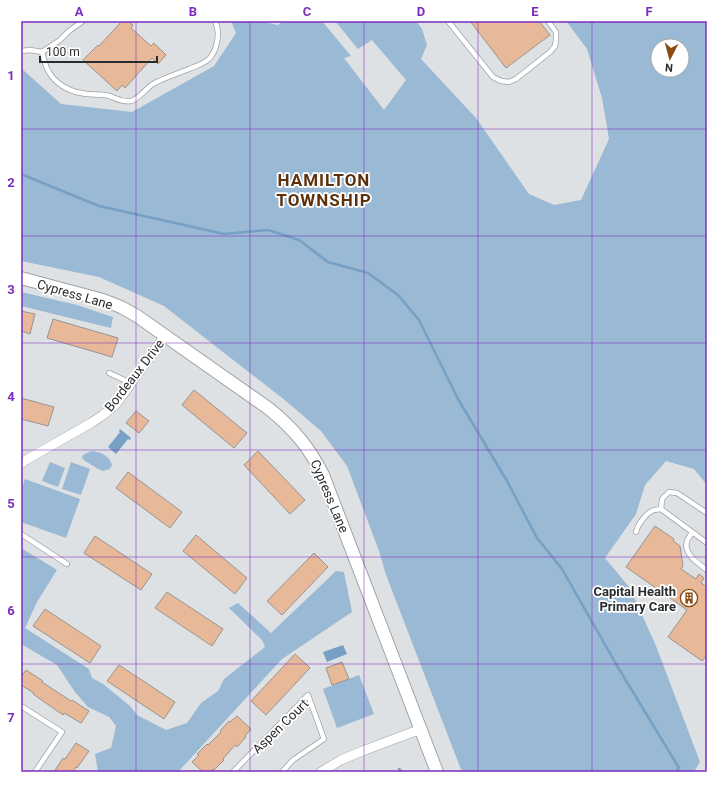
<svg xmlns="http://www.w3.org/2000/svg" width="728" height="793" viewBox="0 0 728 793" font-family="Roboto,sans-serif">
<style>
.green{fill:#99b9d4;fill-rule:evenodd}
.water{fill:#76a0c4}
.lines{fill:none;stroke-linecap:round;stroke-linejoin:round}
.stream{stroke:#76a0c4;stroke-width:2.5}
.building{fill:#e8b998;stroke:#979492}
.service-casing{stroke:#a0a3a6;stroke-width:6}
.minor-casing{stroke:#a0a3a6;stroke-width:10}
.tertiary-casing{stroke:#a0a3a6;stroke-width:14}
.service{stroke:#fff;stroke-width:4.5}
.minor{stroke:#fff;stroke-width:9}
.tertiary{stroke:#fff;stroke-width:12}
.grid{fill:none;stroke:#7b2cbf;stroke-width:1;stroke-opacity:0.55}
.labels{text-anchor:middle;stroke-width:3.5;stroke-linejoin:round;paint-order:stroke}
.street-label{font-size:13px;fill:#2a2b2c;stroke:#fff}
.poi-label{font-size:13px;font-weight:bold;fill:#2a2b2c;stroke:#fff;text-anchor:end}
.district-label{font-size:17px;font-weight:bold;letter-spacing:1px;fill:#5d310b;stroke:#fff}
.neatline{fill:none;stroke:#7b2cbf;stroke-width:1.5}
.grid-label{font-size:13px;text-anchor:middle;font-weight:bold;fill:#7b2cbf}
</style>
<rect width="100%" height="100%" fill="#dee1e4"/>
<g class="green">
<path d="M231 21H259L278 25 283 21H322L351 56 344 58 384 110 406 80 372 40 358 49 335 21H416L422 29 427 45 421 59 476 118 529 194 554 205 581 200 609 139 602 98 587 49 566 21H707V485L694 469 666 461 645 485 636 514 605 558 630 588 656 646 700 762 694 772H462L386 575 379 551 347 466 321 431 286 401 164 306 99 277 21 261V68L61 104 132 112 214 66 236 33ZM658 46H682V70H658Z"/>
<polygon points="21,292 77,305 113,317 111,328 21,306"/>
<path d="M91 451C101 452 109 455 112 465L110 469C109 469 104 471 103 471 100 470 84 461 82 458L83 455Z"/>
<polygon points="50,462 65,468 58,487 42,481"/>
<polygon points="71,462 90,469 81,495 62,489"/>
<polygon points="25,479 80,499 66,538 21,522 21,490"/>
<polygon points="21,548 57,570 37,602 25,628 89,669 92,678 103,684 130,706 137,715 166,730 187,723 201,703 218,691 224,679 265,647 262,640 229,608 238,603 271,633 336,571 344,572 352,612 282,659 178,772 98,772 95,754 111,748 116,726 109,717 88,707 75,692 57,665 21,644"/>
<polygon points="359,675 374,714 337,728 323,689"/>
</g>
<g class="water">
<polygon points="120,429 131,438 130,440 128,439 116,454 108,447 120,432 119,431"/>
<polygon points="343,645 347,654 327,662 323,652"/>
</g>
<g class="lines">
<g class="stream">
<polyline points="21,174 99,206 224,234 268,230 299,240 328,262 368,273 398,295 419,320 458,399 507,481 537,538 562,569 616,664 679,768 676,772"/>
<polyline points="399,769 402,772"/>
</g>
</g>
<g class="building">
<polygon points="122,21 128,21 133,25 131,28 151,46 154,43 166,55 158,64 152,58 125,88 122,85 117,91 83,60 98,45 99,46"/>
<polygon points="470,21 539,21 550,35 506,68"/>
<polygon points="21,311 35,314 30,334 21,331"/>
<polygon points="53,319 118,338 112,357 47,338"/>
<polygon points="194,390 247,433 234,448 182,405"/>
<polygon points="21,398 54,407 48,426 21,419"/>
<polygon points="136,411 149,421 139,433 126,423"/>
<polygon points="258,451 305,500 290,514 244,465"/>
<polygon points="128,472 182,512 170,528 116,488"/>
<polygon points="655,526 674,539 673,541 680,546 683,566 681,569 696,579 699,574 704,578 701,583 707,587 707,655 702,661 668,637 687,610 626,567"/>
<polygon points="196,535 247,578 235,594 183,551"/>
<polygon points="95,536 152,574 141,590 84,553"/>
<polygon points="314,553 328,567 282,615 267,601"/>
<polygon points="167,592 223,629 212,646 155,608"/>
<polygon points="45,609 101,646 90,663 33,626"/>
<polygon points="295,654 310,668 266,715 251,701"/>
<polygon points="342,662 349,679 332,685 326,668"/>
<polygon points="119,665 175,702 164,719 107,681"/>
<polygon points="26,670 43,681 42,682 71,701 72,700 89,711 81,723 64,713 63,715 33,694 34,693 21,685 21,677"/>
<polygon points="237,716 251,729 245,736 246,737 237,747 235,745 223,759 224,760 214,770 213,769 210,772 203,772 192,762 199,755 197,754 207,744 208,745 221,732 220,731 229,721 230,722"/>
<polygon points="76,743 89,751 77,768 76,767 73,772 54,772 63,758 65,759"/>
</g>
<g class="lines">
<defs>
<g id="service">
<polyline points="448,21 493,77 501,81 509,82 516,79 550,52 555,46 556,40 556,32 548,21"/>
<polyline points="21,51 30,50 42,52 60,40 69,31 83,21"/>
<path d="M42 52C44 59 45 66 49 72 55 83 68 91 81 93 89 95 97 94 105 95 115 96 119 103 131 101 141 98 146 87 155 83 166 77 177 74 189 69 196 66 204 64 210 58 214 53 216 48 217 42 219 34 218 28 215 21"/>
<polyline points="109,373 131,383"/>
<polyline points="661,509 707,543"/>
<path d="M636 532C638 524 646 513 654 510 656 510 658 509 661 509L662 499 669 492 677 493 707 513"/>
<path d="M692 532C691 535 688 538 687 541 683 554 698 563 707 570"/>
<polyline points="21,534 67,564"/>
<polyline points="21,706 62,732 35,772"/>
<polyline points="233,772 308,695 324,739 293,760 282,772"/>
</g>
<g id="minor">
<polyline points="21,464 26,460 91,423 103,415 116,404 165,336"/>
<polyline points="321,772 341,760 365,750 421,729"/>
</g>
<path id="tertiary" d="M21 278 103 300 121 307 137 316 268 408C293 428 309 447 323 475L437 772"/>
</defs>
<use href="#service" class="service-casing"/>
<use href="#minor" class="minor-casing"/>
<use href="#tertiary" class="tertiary-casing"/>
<use href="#service" class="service"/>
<use href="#minor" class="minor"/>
<use href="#tertiary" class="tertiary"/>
</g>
<path class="grid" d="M136 21V772M250 21V772M364 21V772M478 21V772M592 21V772M21 129H707M21 236H707M21 343H707M21 450H707M21 557H707M21 664H707"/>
<defs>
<symbol id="building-ring" viewBox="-11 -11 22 22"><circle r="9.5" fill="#fff" stroke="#8a4b12" stroke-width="1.5"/><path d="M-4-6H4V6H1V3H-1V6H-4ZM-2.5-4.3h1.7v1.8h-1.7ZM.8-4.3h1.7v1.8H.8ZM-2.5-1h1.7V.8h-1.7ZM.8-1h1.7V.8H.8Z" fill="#8a4b12"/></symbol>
</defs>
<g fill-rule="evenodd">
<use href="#building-ring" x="679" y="588" width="20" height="20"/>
</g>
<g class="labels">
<g class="street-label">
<text transform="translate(75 294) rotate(16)" y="5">Cypress Lane</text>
<text transform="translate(134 375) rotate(-52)" y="5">Bordeaux Drive</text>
<text transform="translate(330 496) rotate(67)" y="5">Cypress Lane</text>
<text transform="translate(280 726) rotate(-44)" y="5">Aspen Court</text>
</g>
<g class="poi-label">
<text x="676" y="596">Capital Health<tspan x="676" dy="15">Primary Care</tspan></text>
</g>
<g class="district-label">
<text x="324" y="186">HAMILTON<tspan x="324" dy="20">TOWNSHIP</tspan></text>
</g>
</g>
<rect width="728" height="793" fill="none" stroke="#ffffff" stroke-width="44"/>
<g transform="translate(670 58) rotate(186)"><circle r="19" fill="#ffffff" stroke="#aaaaab"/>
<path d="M0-3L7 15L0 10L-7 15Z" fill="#8a4b12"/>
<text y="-6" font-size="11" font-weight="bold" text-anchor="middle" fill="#2a2b2c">N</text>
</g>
<path d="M40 56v6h117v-6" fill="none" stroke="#2a2b2c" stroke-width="2"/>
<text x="46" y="56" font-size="12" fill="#2a2b2c" stroke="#ffffff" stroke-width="3" paint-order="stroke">100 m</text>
<rect x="22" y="22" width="684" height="749" class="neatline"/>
<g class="grid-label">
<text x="79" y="16">A</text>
<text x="193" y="16">B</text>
<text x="307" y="16">C</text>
<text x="421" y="16">D</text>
<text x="535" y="16">E</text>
<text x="649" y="16">F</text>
<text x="11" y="80">1</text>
<text x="11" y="187">2</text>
<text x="11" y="294">3</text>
<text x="11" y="401">4</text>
<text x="11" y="508">5</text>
<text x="11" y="615">6</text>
<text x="11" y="722">7</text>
</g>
</svg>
